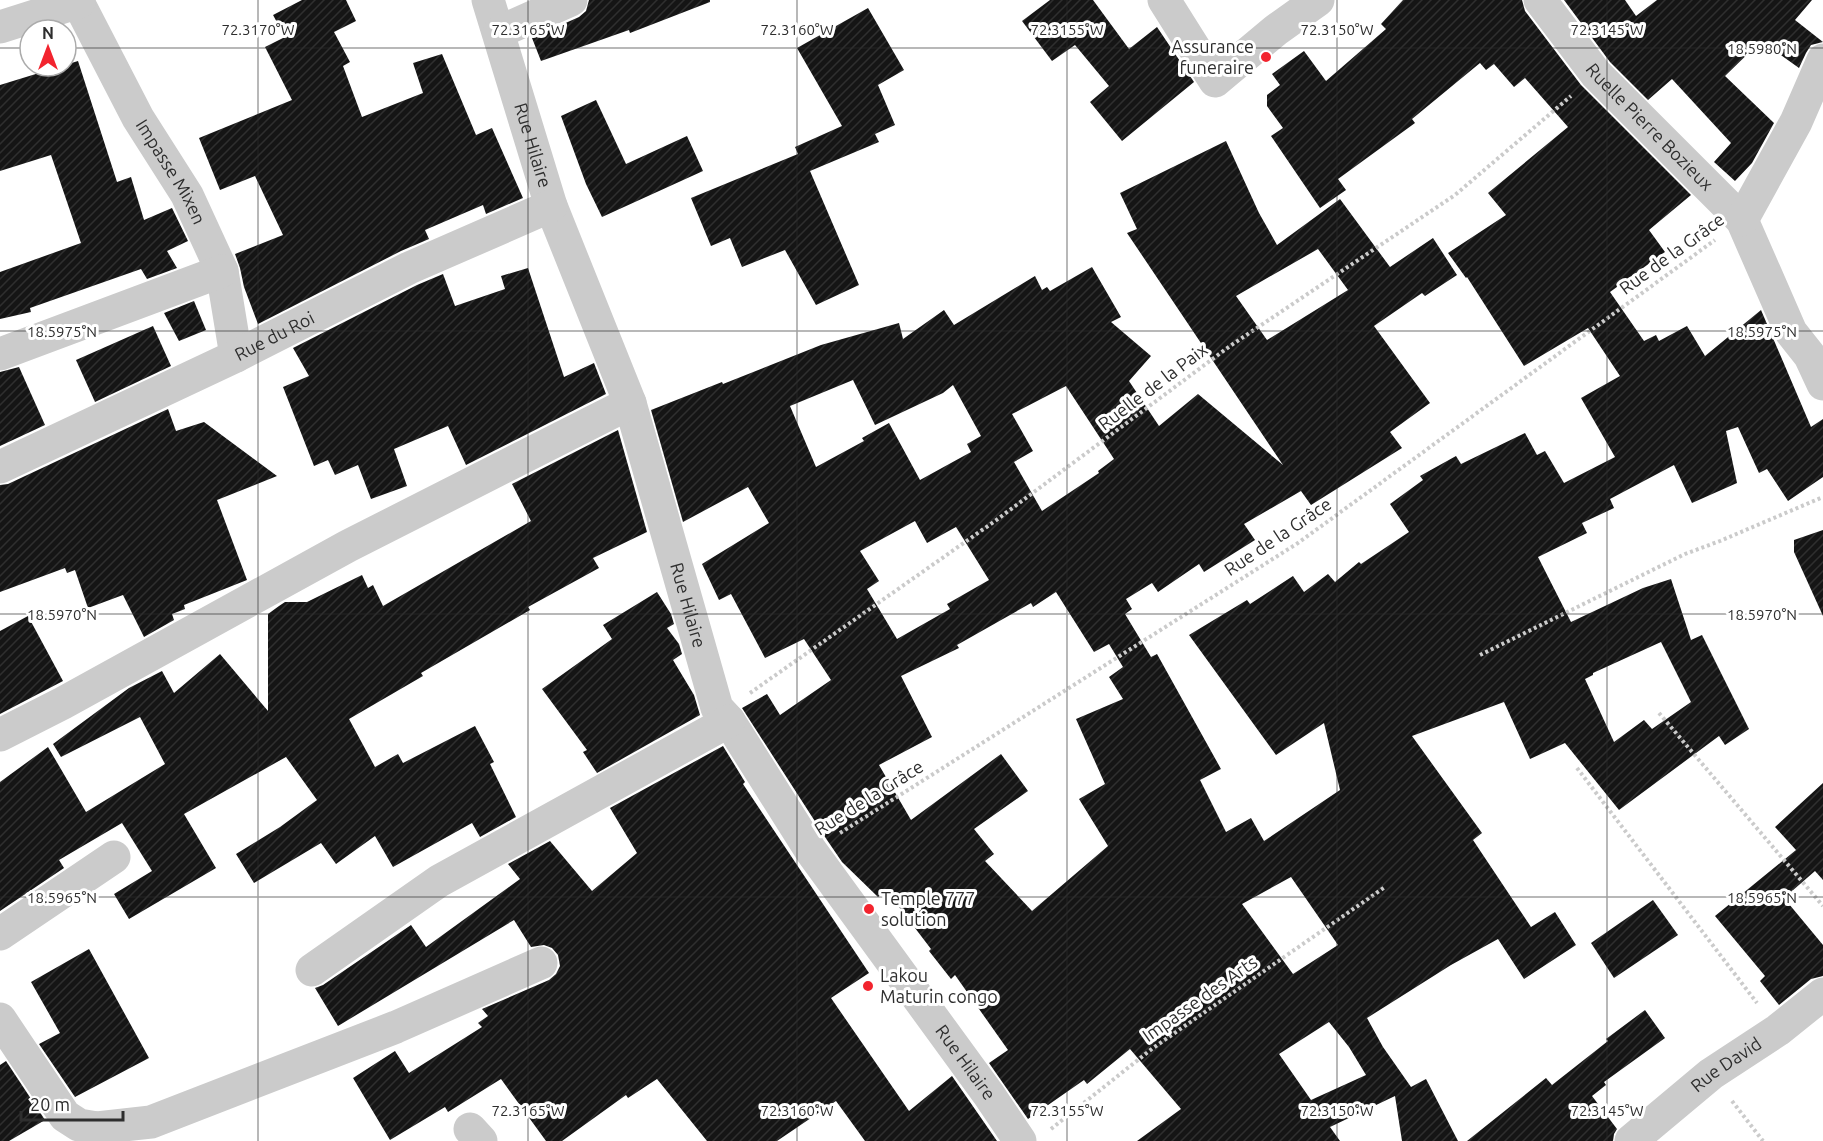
<svg xmlns="http://www.w3.org/2000/svg" width="1823" height="1141" viewBox="0 0 1823 1141" font-family="Ubuntu,sans-serif">
<style>
.building{fill:url(#building-hatch);fill-rule:evenodd}
.lines{fill:none;stroke-linecap:round;stroke-linejoin:round}
.path{stroke:#cbcbcb;stroke-width:4;stroke-dasharray:3 3;stroke-linecap:butt}
.minor{stroke:#cbcbcb;stroke-width:33}
.ticks{fill:none;stroke:#2e2e2e;stroke-width:1.5;stroke-opacity:0.45}
.poi-dot{fill:#f2242e;stroke:#fff;stroke-width:2}
.labels{text-anchor:middle;stroke-width:6;stroke-linejoin:round;paint-order:stroke}
.poi-label{font-size:18px;fill:#2e2e2e;stroke:#fff;text-anchor:start}
.street-label{font-size:18px;fill:#2e2e2e;stroke:#fff}
.ticks-label{font-size:15px;text-anchor:middle;fill:#2e2e2e;stroke:#fff;stroke-width:6;stroke-linejoin:round;paint-order:stroke}
</style>
<defs>
<pattern id="building-hatch" width="6" height="6" patternUnits="userSpaceOnUse" patternTransform="scale(1.5)"><rect width="6" height="6" fill="#151515"/><path d="M-1 1l2-2M0 6l6-6M5 7l2-2" fill="none" stroke="#2f2f2f"/></pattern>
</defs>
<rect width="100%" height="100%" fill="#fff"/>
<g class="building">
<polygon points="302,0 346,0 356,21 334,32 350,62 343,66 362,117 423,93 413,63 442,54 476,135 492,128 523,198 486,214 483,205 425,230 429,239 401,251 258,324 244,287 240,268 235,254 283,235 255,176 220,190 199,138 292,100 265,47 285,37 273,15"/>
<polygon points="589,0 710,0 710,2 630,33 629,30 541,61 532,38 579,17 586,11"/>
<polygon points="1050,0 1093,0 1129,49 1157,27 1194,82 1122,141 1090,102 1109,86 1075,45 1052,61 1022,21"/>
<path d="M1403 0H1522L1525 11 1581 85 1691 195 1649 230 1665 252 1610 292 1644 341 1656 335 1659 341 1687 326 1705 356 1761 310 1811 427 1823 419V477L1788 501 1767 469 1759 473 1738 427 1726 431 1737 483 1692 503 1674 465 1610 499 1614 508 1582 523 1587 533 1538 557 1571 622 1643 588 1671 579 1691 640 1702 635 1749 729 1725 745 1719 736 1619 810 1565 743 1530 759 1504 702 1412 736 1482 833 1473 840 1531 927 1555 912 1576 945 1524 979 1498 939 1451 965 1367 1018 1383 1047 1411 1087 1426 1079 1458 1141H1402L1395 1096 1330 1127 1340 1141H1137L1181 1109 1130 1049 1087 1084 1084 1080 1028 1119 989 1063 1008 1050 955 975 951 979 929 951 931 949 886 890 878 897 842 862 827 840 742 708 767 694 780 715 831 680 804 639 765 658 731 594 719 600 702 564 769 523 748 487 683 522 651 410 722 382 723 384 821 345 899 323 903 339 944 310 954 325 1035 276 1042 290 1047 287 1050 291 1092 267 1121 317 1111 322 1151 356 1129 381 1159 426 1198 394 1283 465 1127 233 1137 229 1120 193 1226 141 1259 213 1277 245 1340 199 1390 267 1433 238 1457 275 1425 296 1422 293 1374 326 1430 403 1390 432 1402 448 1311 505 1301 491 1244 524 1255 540 1204 572 1199 564 1158 592 1152 583 1126 599 1132 609 1125 614 1151 657 1157 654 1221 769 1200 780 1226 832 1251 818 1264 841 1340 790 1324 723 1276 755 1189 635 1247 600 1250 604 1293 576 1304 592 1328 574 1335 582 1359 562 1361 564 1409 532 1390 504 1423 480 1420 476 1456 456 1461 464 1525 433 1537 455 1545 451 1564 483 1615 457 1581 398 1620 376 1588 328 1524 366 1467 277 1466 278 1448 253 1506 215 1488 193 1568 127 1525 78 1514 87 1494 64 1486 70 1480 63 1412 119 1415 123 1338 179 1346 190 1320 208 1271 136 1283 128 1267 106V95L1280 85 1272 74 1304 51 1326 81 1386 29 1381 24ZM1318 249 1348 290 1267 340 1236 296ZM853 380 875 425 943 393 953 385 981 436 967 444 971 452 920 480 889 423 862 438 864 441 816 467 790 406ZM1066 386 1114 459 1098 471 1099 473 1042 511 1014 462 1033 451 1012 414ZM915 521 927 543 956 527 989 580 947 604 950 609 897 639 867 589 879 581 860 551ZM1056 592 1094 652 1109 644 1123 667 1109 677 1123 699 1076 719 1105 784 1079 799 1108 846 1032 911 985 861 994 854 974 829 1028 791 1001 754 911 820 879 765 932 737 901 676 959 648 957 645 1031 603 1033 607ZM1661 642 1691 702 1652 729 1644 720 1614 742 1585 679 1593 675V673ZM1291 877 1338 945 1293 974 1242 904ZM1329 1022 1349 1047 1366 1075 1311 1100 1279 1054Z"/>
<polygon points="1564,0 1625,0 1636,16 1657,0 1812,0 1795,20 1823,42 1811,45 1806,53 1799,68 1761,41 1725,76 1774,123 1752,163 1735,181 1714,162 1731,143 1672,79 1648,100 1610,62"/>
<polygon points="868,8 904,70 878,85 895,125 875,134 879,142 810,171 859,285 816,305 785,250 742,267 730,238 711,246 691,198 798,154 795,147 842,126 797,48"/>
<polygon points="78,61 117,182 131,177 144,220 172,208 188,241 167,251 177,268 147,279 141,269 30,308 31,312 0,319 0,272 81,243 51,155 0,171 0,85"/>
<polygon points="596,100 626,164 687,136 703,171 602,217 586,184 561,116"/>
<polygon points="528,268 564,377 594,363 606,394 466,465 448,426 394,449 407,486 371,499 358,465 335,475 328,460 314,466 283,387 309,376 293,348 417,285 443,274 455,306 505,289 501,276"/>
<polygon points="194,301 206,330 179,341 164,313"/>
<polygon points="153,326 171,366 95,402 76,360"/>
<polygon points="19,367 45,425 0,446 0,372"/>
<polygon points="168,409 176,431 204,422 277,476 217,500 247,580 184,605 185,609 172,614 174,620 144,637 123,595 88,608 75,570 67,573 65,568 0,592 0,485 8,484"/>
<polygon points="618,430 647,532 593,558 599,568 528,607 530,610 421,673 423,676 349,719 375,767 398,754 403,763 475,726 494,762 490,764 516,817 480,837 472,823 393,867 375,836 336,864 321,843 254,883 236,854 280,827 317,800 286,757 184,814 216,868 129,919 114,894 152,871 122,823 59,860 64,868 0,911 0,782 48,747 86,812 165,764 140,717 61,757 53,744 129,688 162,671 174,693 220,654 268,711 268,614 279,606 285,602 307,602 362,575 368,588 373,585 383,606 531,521 512,484"/>
<polygon points="1823,530 1823,616 1794,552 1794,540"/>
<polygon points="657,592 671,614 674,624 667,628 679,644 682,654 673,660 694,695 700,715 597,773 583,752 587,750 542,689 612,639 603,625"/>
<polygon points="28,616 63,681 0,714 0,631"/>
<polygon points="723,746 745,782 743,784 869,973 831,998 909,1111 952,1076 997,1141 865,1141 836,1101 777,1141 707,1141 657,1079 628,1098 626,1095 562,1141 546,1141 501,1079 448,1112 445,1107 390,1140 353,1078 395,1051 409,1073 482,1027 478,1023 488,1016 482,1009 549,980 556,974 560,966 558,955 552,948 544,945 531,947 514,920 338,1026 315,988 323,985 411,925 426,947 520,879 508,864 550,841 592,891 637,853 610,808"/>
<polygon points="1823,783 1823,880 1815,871 1784,898 1823,945 1823,976 1811,979 1779,1005 1760,981 1765,976 1715,916 1796,850 1775,827"/>
<polygon points="1653,900 1678,935 1614,978 1591,943"/>
<polygon points="89,949 149,1058 75,1097 39,1044 60,1033 31,982"/>
<polygon points="1645,1010 1665,1038 1604,1082 1606,1085 1592,1096 1617,1129 1614,1134 1613,1141 1467,1141 1546,1078 1552,1085 1608,1041 1606,1039"/>
<polygon points="6,1061 45,1120 9,1141 0,1141 0,1065"/>
</g>
<g class="lines">
<g class="path">
<polyline points="1480,655 1685,554 1720,541 1823,497"/>
<polyline points="750,693 995,521 1230,346 1455,195 1571,96"/>
<polyline points="1659,713 1823,906"/>
<polyline points="1577,768 1757,1003"/>
<polyline points="840,833 1298,543 1715,240"/>
<polyline points="1732,1101 1763,1141"/>
<polyline points="1051,1129 1153,1048 1385,887"/>
</g>
<g class="minor">
<path id="s1" d="M77 0 138 118 187 195 222 271 236 356"/>
<path id="s2" d="M488 0 551 206 630 403 717 708 729 721 811 851 989 1095 1020 1141"/>
<polyline points="1164,0 1215,81 1276,30 1318,0"/>
<path id="s3" d="M1540 0 1596 74 1742 220 1791 332 1810 356 1823 384"/>
<polyline points="0,27 79,2"/>
<polyline points="499,32 571,0"/>
<polyline points="1742,220 1796,122 1823,60"/>
<polyline points="0,354 222,271"/>
<path id="s4" d="M0 467 236 356 409 268 551 206"/>
<polyline points="0,735 63,703 348,546 630,403"/>
<polyline points="0,934 114,857"/>
<polyline points="312,970 439,881 729,721"/>
<polyline points="0,1019 65,1116 79,1125 97,1128 151,1122 396,1027 541,963"/>
<polyline points="470,1129 481,1141"/>
<path id="s5" d="M1631 1141 1711 1074 1778 1030 1823 994"/>
</g>
</g>
<path class="ticks" d="M258 0V1141M528 0V1141M797 0V1141M1067 0V1141M1337 0V1141M1607 0V1141M0 48H30M66 48H1823M0 331H1823M0 614H1823M0 897H1823"/>
<g class="poi-dot">
<circle cx="1266" cy="57" r="6"/>
<circle cx="869" cy="909" r="6"/>
<circle cx="868" cy="986" r="6"/>
</g>
<g class="labels">
<g class="poi-label">
<text x="1254" y="53" text-anchor="end">Assurance<tspan x="1254" dy="21">funeraire</tspan></text>
<text x="881" y="905">Temple 777<tspan x="881" dy="21">solution</tspan></text>
<text x="880" y="982">Lakou<tspan x="880" dy="21">Maturin congo</tspan></text>
</g>
<g class="street-label">
<text dy="6" stroke="none"><textPath href="#s3" startOffset="168">Ruelle Pierre Bozieux</textPath></text>
<text dy="6" stroke="none"><textPath href="#s2" startOffset="152">Rue Hilaire</textPath></text>
<text dy="6" stroke="none"><textPath href="#s1" startOffset="196">Impasse Mixen</textPath></text>
<text transform="translate(1672 254) rotate(-36)" y="6">Rue de la Grâce</text>
<text dy="6" stroke="none"><textPath href="#s4" startOffset="304">Rue du Roi</textPath></text>
<text transform="translate(1153 387) rotate(-37)" y="6">Ruelle de la Paix</text>
<text transform="translate(1278 537) rotate(-34)" y="6">Rue de la Grâce</text>
<text dy="6" stroke="none"><textPath href="#s2" startOffset="638">Rue Hilaire</textPath></text>
<text transform="translate(869 798) rotate(-32)" y="6">Rue de la Grâce</text>
<text transform="translate(1200 999) rotate(-35)" y="6">Impasse des Arts</text>
<text dy="6" stroke="none"><textPath href="#s2" startOffset="1178">Rue Hilaire</textPath></text>
<text dy="6" stroke="none"><textPath href="#s5" startOffset="122">Rue David</textPath></text>
</g>
</g>
<g class="ticks-label">
<text x="258" y="35">72.3170°W</text>
<text x="528" y="35">72.3165°W</text>
<text x="797" y="35">72.3160°W</text>
<text x="1067" y="35">72.3155°W</text>
<text x="1337" y="35">72.3150°W</text>
<text x="1607" y="35">72.3145°W</text>
<text x="1762" y="54">18.5980°N</text>
<text x="62" y="337">18.5975°N</text>
<text x="1762" y="337">18.5975°N</text>
<text x="62" y="620">18.5970°N</text>
<text x="1762" y="620">18.5970°N</text>
<text x="62" y="903">18.5965°N</text>
<text x="1762" y="903">18.5965°N</text>
<text x="528" y="1116">72.3165°W</text>
<text x="797" y="1116">72.3160°W</text>
<text x="1067" y="1116">72.3155°W</text>
<text x="1337" y="1116">72.3150°W</text>
<text x="1607" y="1116">72.3145°W</text>
</g>
<g transform="translate(48 48)"><circle r="28" fill="#ffffff" stroke="#ababab" stroke-width="1.5"/>
<path d="M0-4.5L10 22L0 15L-10 22Z" fill="#f2242e"/>
<text y="-9" font-size="16" font-weight="bold" text-anchor="middle" fill="#2e2e2e">N</text>
</g>
<path d="M21 1111v9h102v-9" fill="none" stroke="#2e2e2e" stroke-width="3"/>
<text x="30" y="1111" font-size="18" fill="#2e2e2e" stroke="#ffffff" stroke-width="4.5" paint-order="stroke">20 m</text>
</svg>
